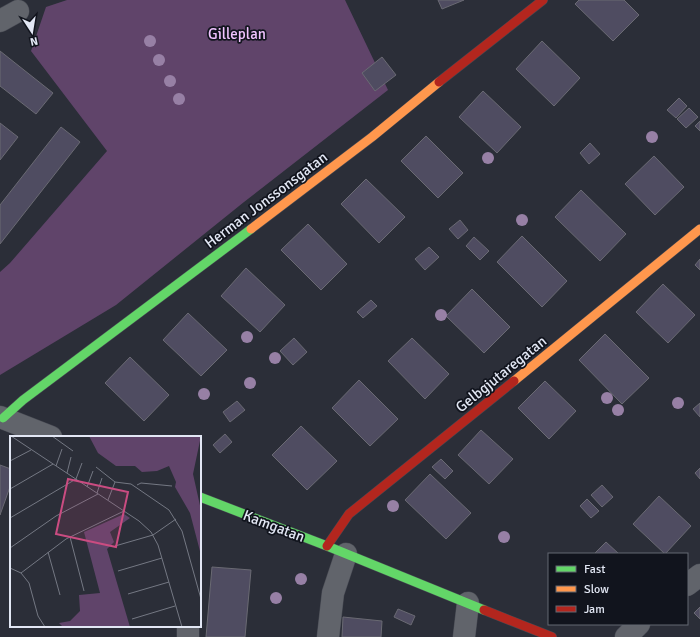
<svg xmlns="http://www.w3.org/2000/svg" width="700" height="637" viewBox="0 0 700 637" font-family="Signika,sans-serif">
<style>
.green{fill:#60446a}
.building{fill:#4f4c61;stroke:#6a6a73}
.lines{fill:none;stroke-linecap:round;stroke-linejoin:round}
.street-casing{stroke:#464952;stroke-width:23}
.fast-casing{stroke:#464952;stroke-width:10}
.slow-casing{stroke:#464952;stroke-width:10}
.jam-casing{stroke:#464952;stroke-width:10}
.street{stroke:#61646b;stroke-width:22}
.fast{stroke:#63d668;stroke-width:9}
.slow{stroke:#ff974d;stroke-width:9}
.jam{stroke:#b3261e;stroke-width:9}
.tree{fill:#9780a5}
.labels{text-anchor:middle;stroke-width:3.5;stroke-linejoin:round;paint-order:stroke}
.park-label{font-size:15px;fill:#f0c3ff;stroke:#11141d}
.street-label{font-size:15px;fill:#e2e7f4;stroke:#11141d}
.inset-road{fill:none;stroke:#747883;stroke-width:1}
.view{fill:#ca4c81;fill-opacity:0.15;stroke:#ca4c81;stroke-width:2}
.inset-edge{fill:none;stroke:#e2e7f4;stroke-width:2}
</style>
<rect width="100%" height="100%" fill="#2b2e38"/>
<polygon class="green" points="67,0 345,0 388,90 244,202 116,305 0,375 0,272 10,263 107,151 31,51 46,7"/>
<g class="building">
<polygon points="438,0 464,0 442,9"/>
<polygon points="579,0 624,0 639,15 613,41 575,4"/>
<polygon points="542,41 580,78 554,106 516,69"/>
<polygon points="0,51 53,93 36,114 0,86"/>
<polygon points="382,57 396,75 375,91 362,73"/>
<polygon points="483,91 521,127 497,153 459,117"/>
<polygon points="679,98 687,106 676,118 667,110"/>
<polygon points="689,108 698,117 686,128 677,119"/>
<polygon points="700,121 700,131 695,126"/>
<polygon points="0,123 18,137 0,160"/>
<polygon points="61,127 80,142 0,244 0,205"/>
<polygon points="426,136 463,173 438,198 401,161"/>
<polygon points="590,143 600,154 589,164 580,153"/>
<polygon points="654,156 684,187 655,215 625,184"/>
<polygon points="366,179 405,217 379,243 341,204"/>
<polygon points="581,190 626,234 600,261 555,217"/>
<polygon points="460,220 468,230 458,239 449,229"/>
<polygon points="308,224 347,264 321,290 281,250"/>
<polygon points="522,236 567,281 542,307 497,262"/>
<polygon points="474,237 489,251 480,260 466,246"/>
<polygon points="429,247 439,257 425,270 415,259"/>
<polygon points="700,259 700,270 695,265"/>
<polygon points="246,268 285,305 260,332 221,296"/>
<polygon points="663,284 695,315 668,343 636,312"/>
<polygon points="472,289 510,327 484,353 446,316"/>
<polygon points="371,300 377,306 363,318 357,312"/>
<polygon points="188,313 227,350 201,376 163,340"/>
<polygon points="605,334 649,378 622,404 579,360"/>
<polygon points="294,338 307,352 293,365 280,351"/>
<polygon points="412,338 449,374 425,399 388,361"/>
<polygon points="130,357 169,395 144,421 105,383"/>
<polygon points="359,380 398,419 370,446 332,408"/>
<polygon points="545,381 576,411 549,439 518,408"/>
<polygon points="237,401 245,410 230,422 223,412"/>
<polygon points="700,403 700,417 693,409"/>
<polygon points="301,426 337,461 307,490 272,455"/>
<polygon points="481,430 513,459 489,484 458,455"/>
<polygon points="225,434 232,442 220,453 213,445"/>
<polygon points="441,459 453,471 445,479 432,467"/>
<polygon points="0,465 11,469 11,484 0,515"/>
<polygon points="700,468 700,479 695,473"/>
<polygon points="430,474 471,513 446,539 405,500"/>
<polygon points="602,485 613,497 602,507 591,495"/>
<polygon points="659,496 691,526 665,554 633,524"/>
<polygon points="587,499 599,511 591,518 580,506"/>
<polygon points="606,542 619,554 594,554"/>
<polygon points="212,567 251,570 245,637 206,637"/>
<polygon points="700,607 700,619 694,613"/>
<polygon points="398,609 415,616 411,625 394,617"/>
<polygon points="343,617 382,621 381,637 342,637"/>
</g>
<g class="lines">
<defs>
<g id="street">
<polyline points="0,21 18,11"/>
<polyline points="0,417 51,437"/>
<polyline points="687,585 700,575"/>
<polyline points="188,637 188,626"/>
<polyline points="328,637 333,593 346,554"/>
<polyline points="464,637 468,603"/>
<polyline points="626,637 639,624"/>
</g>
<g id="fast">
<polyline points="3,418 23,400 251,229"/>
<polyline points="200,497 327,546 484,610"/>
</g>
<g id="slow">
<polyline points="251,229 372,137 439,82"/>
<polyline points="514,381 700,229"/>
</g>
<g id="jam">
<polyline points="439,82 543,0"/>
<polyline points="327,546 349,514 514,381"/>
<polyline points="484,610 552,637"/>
</g>
</defs>
<use href="#street" class="street-casing"/>
<use href="#fast" class="fast-casing"/>
<use href="#slow" class="slow-casing"/>
<use href="#jam" class="jam-casing"/>
<use href="#street" class="street"/>
<use href="#fast" class="fast"/>
<use href="#slow" class="slow"/>
<use href="#jam" class="jam"/>
</g>
<g class="tree">
<circle cx="150" cy="41" r="6"/>
<circle cx="159" cy="60" r="6"/>
<circle cx="170" cy="81" r="6"/>
<circle cx="179" cy="99" r="6"/>
<circle cx="652" cy="137" r="6"/>
<circle cx="488" cy="158" r="6"/>
<circle cx="522" cy="220" r="6"/>
<circle cx="441" cy="315" r="6"/>
<circle cx="247" cy="337" r="6"/>
<circle cx="275" cy="358" r="6"/>
<circle cx="250" cy="383" r="6"/>
<circle cx="204" cy="394" r="6"/>
<circle cx="607" cy="398" r="6"/>
<circle cx="678" cy="403" r="6"/>
<circle cx="618" cy="410" r="6"/>
<circle cx="393" cy="506" r="6"/>
<circle cx="504" cy="537" r="6"/>
<circle cx="301" cy="579" r="6"/>
<circle cx="276" cy="598" r="6"/>
</g>
<g class="labels">
<g class="park-label">
<text x="237" y="39">Gilleplan</text>
</g>
<g class="street-label">
<text transform="translate(266 200) rotate(-37)" y="5">Herman Jonssonsgatan</text>
<text transform="translate(501 374) rotate(-39)" y="5">Gelbgjutaregatan</text>
<text transform="translate(274 526) rotate(21)" y="5">Kamgatan</text>
</g>
</g>
<g transform="translate(10 436)">
<rect width="191" height="191" fill="#2b2e38"/>
<path d="M79 0H191L183 38 191 74V119L180 77 165 51 166 46 159 30 147 35 132 36 125 30H106L88 17ZM114 78 120 82 100 96 104 106 97 113 120 191H53L49 187 60 185 70 175 69 159 90 157 74 96Z" fill="#60446a"/>
<path class="inset-road" d="M1 0 129 85 141 96 148 109 172 191M42 0 63 15M0 25 21 14M46 30 52 13M86 31 105 46M57 37 61 21M127 49 131 47 162 50M77 51 83 35M0 53 43 28M87 57 92 42M98 64 105 46 121 48 159 74 172 95 191 163M0 82 66 43 72 27M60 101 74 155M105 110 143 99 166 83M0 112 46 80 88 58M38 116 50 159M0 132 11 137 19 147 28 180 35 191M108 135 152 122M11 137 56 103 114 75M118 158 159 146M122 183 165 170"/>
<path class="view" d="M58 43 118 56 106 111 46 98Z"/>
<rect width="191" height="191" class="inset-edge"/>
</g>
<rect x="548" y="553" width="140" height="72" fill="#11141d" stroke="#656873"/>
<rect x="556" y="566" width="20" height="6" fill="#63d668" stroke="#656873"/>
<text x="584" y="573" font-size="12" fill="#e2e7f4">Fast</text>
<rect x="556" y="586" width="20" height="6" fill="#ff974d" stroke="#656873"/>
<text x="584" y="593" font-size="12" fill="#e2e7f4">Slow</text>
<rect x="556" y="606" width="20" height="6" fill="#b3261e" stroke="#656873"/>
<text x="584" y="613" font-size="12" fill="#e2e7f4">Jam</text>
<g transform="translate(32 32) rotate(168)" stroke="#11141d" stroke-width="3" paint-order="stroke">
<path d="M0-3L7 15L0 10L-7 15Z" fill="#e2e7f4"/>
<text y="-6" font-size="11" font-weight="bold" text-anchor="middle" fill="#e2e7f4">N</text>
</g>
</svg>
